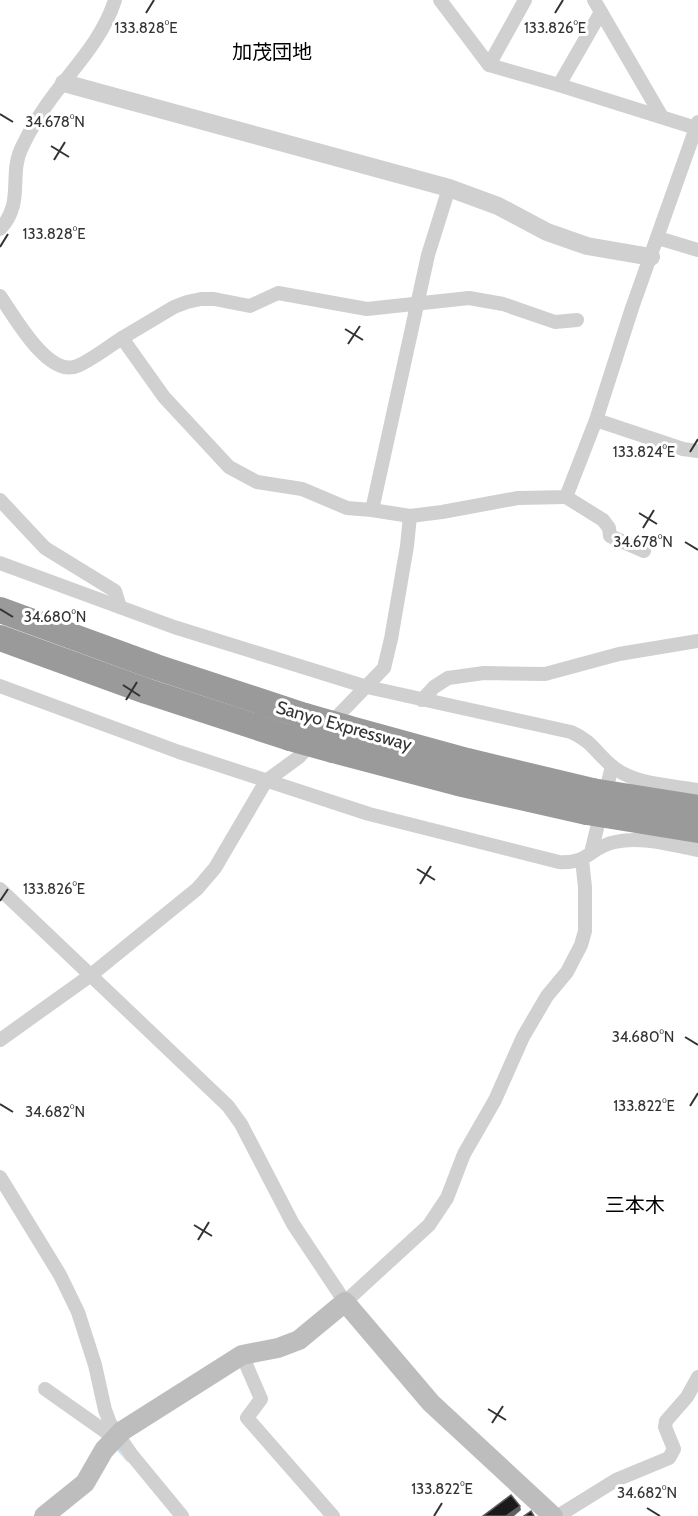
<svg xmlns="http://www.w3.org/2000/svg" width="698" height="1516" viewBox="0 0 698 1516" font-family="Cabin,'Noto Sans JP',sans-serif">
<style>
.lines{fill:none;stroke-linecap:round;stroke-linejoin:round}
.stream{stroke:#cfe2ee;stroke-width:4}
.minor{stroke:#d0d0d0;stroke-width:14}
.tertiary{stroke:#d0d0d0;stroke-width:18}
.secondary{stroke:#bdbdbd;stroke-width:20}
.motorway{stroke:#9a9a9a;stroke-width:26}
.motorway-bridge{stroke:#9a9a9a;stroke-width:26}
.shaded-wall{fill:#5f5f5f}
.building{fill:#1a1a1a;stroke:#5f5f5f;stroke-width:1.5}
.ticks{fill:none;stroke:#333;stroke-width:2}
.labels{text-anchor:middle;stroke-width:6;stroke-linejoin:round;paint-order:stroke}
.street-label{font-size:18px;fill:#333;stroke:#fff}
.neighbourhood-label{font-size:20px;fill:#000;stroke:#fff}
.ticks-label{font-size:15px;text-anchor:middle;fill:#333;stroke:#fff;stroke-width:6;stroke-linejoin:round;paint-order:stroke}
</style>
<rect width="100%" height="100%" fill="#fff"/>
<g class="lines">
<polyline class="stream" points="115,1445 128,1460"/>
<g class="minor">
<polyline points="440,0 489,65 559,85 696,128"/>
<polyline points="594,0 662,117"/>
<polyline points="489,65 525,0"/>
<polyline points="559,85 601,12"/>
<path d="M0 229C25 203 8 175 22 147 31 128 43 109 56 92 79 62 103 37 115 0"/>
<polyline points="658,238 698,250"/>
<path d="M0 296C14 316 46 374 74 367 85 365 111 345 122 338L164 397 229 467 257 482 302 489 347 508 372 510 410 516 442 512 518 498 566 497 596 420 632 308 698 122"/>
<polyline points="122,338 174,307 187,302 201,299 214,299 250,306 278,293 367,309 469,298 503,304 555,322 577,320"/>
<polyline points="596,420 683,449 698,451"/>
<polyline points="566,497 603,520 609,528 610,536 644,551"/>
<polyline points="0,500 45,548 115,591 120,607"/>
<polyline points="372,510 428,255 449,188"/>
<path d="M0 563 174 627 367 687 571 732C592 741 596 753 613 767 636 785 670 785 698 790"/>
<path d="M0 686 179 752 369 814 559 862C589 864 590 847 615 842 642 836 671 845 698 850"/>
<polyline points="422,700 434,687 448,678 484,673 545,674 619,654 698,641"/>
<polyline points="328,726 384,668 391,639 407,546 410,516"/>
<polyline points="591,853 612,766"/>
<polyline points="0,889 228,1106 241,1124 293,1224 345,1302 429,1225 447,1198 464,1154 495,1100 523,1037 547,996 567,972 581,945 585,931 585,887 582,860"/>
<polyline points="0,1040 91,975 197,889 215,868 266,781 299,757 313,742"/>
<polyline points="0,1177 60,1275 78,1312 95,1365 105,1410 110,1423 131,1454 182,1516"/>
<polyline points="242,1355 261,1399 247,1418 333,1516"/>
<polyline points="45,1389 106,1432 112,1427"/>
<polyline points="558,1516 616,1480 669,1458 674,1449 665,1427 666,1421 687,1397 698,1377"/>
</g>
<polyline class="tertiary" points="64,83 449,188 498,206 547,232 587,246 651,257"/>
<polyline class="secondary" points="44,1516 85,1483 104,1450 122,1431 242,1355 278,1348 299,1340 345,1302 431,1403 553,1516"/>
<g class="motorway">
<polyline points="0,610 156,667 305,716"/>
<polyline points="0,638 146,691 290,738"/>
<polyline points="347,728 467,761 592,791"/>
<polyline points="333,750 458,783 587,812"/>
</g>
<g class="motorway-bridge">
<polyline points="305,716 347,728"/>
<polyline points="290,738 333,750"/>
<polyline points="592,791 698,808"/>
<polyline points="587,812 698,830"/>
</g>
</g>
<polygon class="shaded-wall" points="520,1506 521,1510 514,1516 506,1516"/>
<g class="building">
<polygon points="511,1495 520,1506 506,1516 483,1516"/>
<polygon points="531,1511 534,1516 524,1516"/>
</g>
<path class="ticks" d="M146 13 154 0M555 13 563 0M0 114 13 122M51 146 69 157M54 160 65 142M0 247 8 234M345 329 363 340M348 344 360 326M690 452 698 439M639 513 657 524M643 528 654 510M685 542 698 550M0 609 13 617M123 685 140 696M126 700 137 682M417 869 435 880M420 884 431 866M0 901 8 889M685 1037 698 1045M0 1104 13 1112M690 1106 698 1093M194 1225 212 1236M198 1240 209 1222M488 1409 506 1420M492 1423 503 1406M647 1508 660 1516M434 1516 442 1503"/>
<g class="labels">
<g class="street-label">
<text transform="translate(344 726) rotate(16)" y="6">Sanyo Expressway</text>
</g>
<g class="neighbourhood-label">
<text x="272" y="59">加茂団地</text>
<text x="635" y="1212">三本木</text>
</g>
</g>
<g class="ticks-label">
<text x="146" y="33">133.828°E</text>
<text x="555" y="33">133.826°E</text>
<text x="55" y="127">34.678°N</text>
<text x="54" y="239">133.828°E</text>
<text x="644" y="457">133.824°E</text>
<text x="643" y="547">34.678°N</text>
<text x="55" y="622">34.680°N</text>
<text x="54" y="894">133.826°E</text>
<text x="643" y="1042">34.680°N</text>
<text x="644" y="1111">133.822°E</text>
<text x="55" y="1117">34.682°N</text>
<text x="442" y="1494">133.822°E</text>
<text x="647" y="1498">34.682°N</text>
</g>
</svg>
